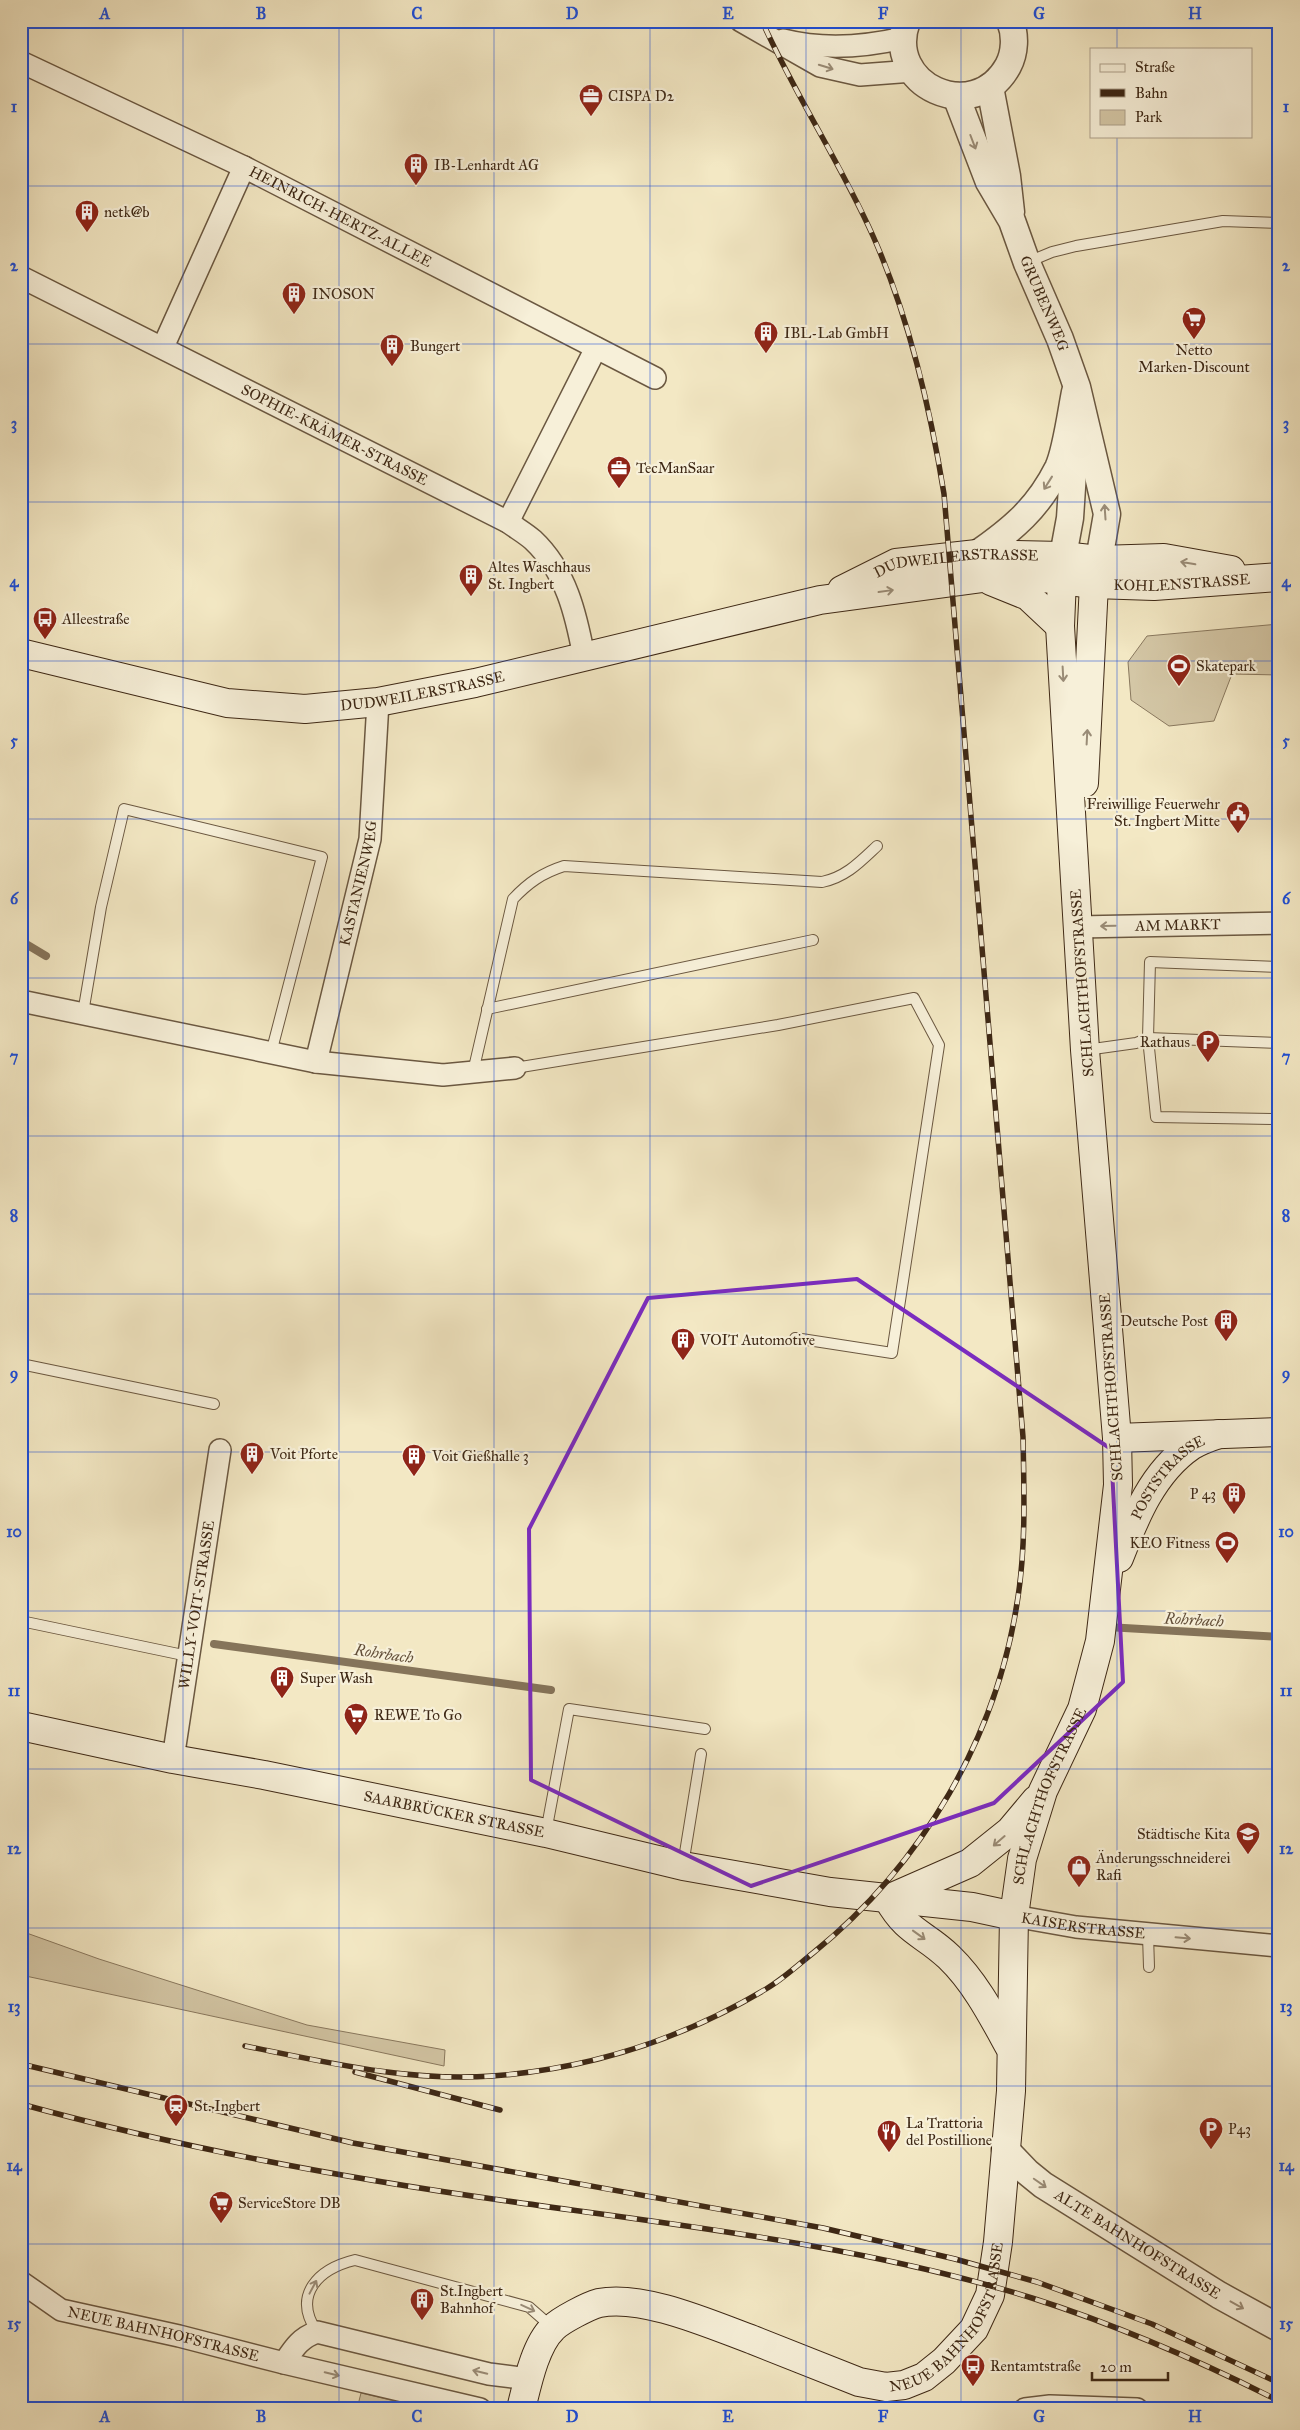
<svg xmlns="http://www.w3.org/2000/svg" width="1300" height="2430" viewBox="0 0 1300 2430" font-family="'IM FELL Great Primer',serif">
<style>
.green{fill:#d4c7a6;stroke:#89785e}
.lines{fill:none;stroke-linecap:round;stroke-linejoin:round}
.stream{stroke:#85745a;stroke-width:8}
.service-casing{stroke:#6b5841;stroke-width:12}
.minor-casing{stroke:#6b5841;stroke-width:24}
.tertiary-casing{stroke:#6b5841;stroke-width:29}
.secondary-casing{stroke:#3e2815;stroke-width:30}
.service{stroke:#f7f0d9;stroke-width:10}
.minor{stroke:#f7f0d9;stroke-width:21}
.tertiary{stroke:#f7f0d9;stroke-width:26}
.secondary{stroke:#f7f0d9;stroke-width:28}
.rail-casing{stroke:#3e2815;stroke-width:5.5}
.rail{stroke:#f7f0d9;stroke-width:4;stroke-dasharray:11;stroke-linecap:butt}
.oneway{stroke:#9a8c77}
.marked{fill:none;stroke:#7b2cbf;stroke-width:4;stroke-linejoin:round}
.grid{fill:none;stroke:#1d4ed8;stroke-width:1;stroke-opacity:0.55}
.labels{text-anchor:middle;stroke-width:4.5;stroke-linejoin:round;paint-order:stroke}
.poi-label{font-size:15px;fill:#3e2815;stroke:#f7f0d9;text-anchor:start}
.street-label{font-size:15px;fill:#3e2815;stroke:#f7f0d9}
.water-label{font-size:16px;font-style:italic;fill:#624e38;stroke:#f7f0d9}
.neatline{fill:none;stroke:#1d4ed8;stroke-width:2}
.grid-label{font-size:16px;text-anchor:middle;font-weight:bold;fill:#1d4ed8}
</style>
<rect width="100%" height="100%" fill="#f3e8c4"/>
<filter id="stains"><feTurbulence type="fractalNoise" baseFrequency=".004" numOctaves="4"/><feColorMatrix values="0 0 0 0 .2 0 0 0 0 .09 0 0 0 0 .02 0 0 0 .5 -.17"/></filter>
<radialGradient id="worn" r=".72"><stop offset=".6" stop-color="#630" stop-opacity="0"/><stop offset="1" stop-color="#630" stop-opacity=".3"/></radialGradient>
<g class="green">
<polygon points="1279,624 1279,675 1232,674 1214,721 1169,726 1131,700 1128,662 1147,636"/>
<polygon points="21,1931 99,1959 307,2025 445,2050 444,2066 21,1975"/>
<polygon points="361,2393 428,2409 357,2409"/>
</g>
<g class="lines">
<g class="stream">
<polyline points="21,941 46,956"/>
<polyline points="1107,1627 1279,1637"/>
<polyline points="214,1644 551,1690"/>
</g>
<defs>
<g id="service">
<polyline points="1028,262 1052,252 1076,246 1223,221 1279,223"/>
<polyline points="1279,967 1150,962 1148,1038 1156,1117 1279,1119"/>
<polyline points="487,1009 813,940"/>
<polyline points="83,1013 101,907 124,809 322,857 271,1053"/>
<polyline points="1086,1050 1136,1043 1148,1038 1279,1043"/>
<polyline points="515,1068 778,1025 914,998 939,1045 892,1353 795,1338"/>
<path d="M473 1072 513 899C528 883 542 873 564 866L822 882C846 877 860 862 877 846"/>
<polyline points="21,1364 214,1404"/>
<polyline points="21,1621 188,1656"/>
<polyline points="546,1832 569,1709 705,1729"/>
<polyline points="683,1865 701,1754"/>
<polyline points="1148,1935 1149,1967"/>
<path d="M317 2332C292 2295 318 2269 355 2260L529 2307 553 2328"/>
</g>
<g id="minor">
<polyline points="741,21 820,66 860,75 913,71"/>
<path d="M783 40C823 50 864 47 903 38"/>
<path id="s1" d="M21 62 244 167 655 378"/>
<path id="s2" d="M21 277 508 522C516 528 525 533 533 540 566 571 576 614 584 657"/>
<polyline points="163,347 244,167"/>
<polyline points="508,522 596,348"/>
<path id="s3" d="M1078 927 1279 923"/>
<polyline points="21,1001 316,1062 443,1075 515,1068"/>
<path id="s4" d="M316 1062 370 839 378 702"/>
<path id="s5" d="M173 1759 220 1450"/>
<path id="s6" d="M1014 1916 1076 1927 1279 1946"/>
<path id="s7" d="M21 2282 61 2310 179 2336 284 2363 480 2409"/>
<path d="M284 2363C294 2348 300 2338 317 2332L489 2374 528 2379"/>
<polyline points="1025,2409 1050,2406 1137,2409"/>
</g>
<g id="tertiary">
<path d="M907 21C883 85 974 127 1008 66 1015 53 1016 35 1010 21"/>
<polyline points="990,87 1007,176 1011,212"/>
<path id="s8" d="M956 96 989 182 1012 221 1027 263 1060 339 1077 387 1107 514 1099 560"/>
<path d="M977 554C1013 529 1038 508 1058 468 1066 451 1071 412 1075 392"/>
<polyline points="1063,556 1070,518 1075,442"/>
<path id="s9" d="M1005 2149 1027 2172 1043 2185 1219 2295 1279 2328"/>
</g>
<g id="secondary">
<polyline points="991,581 1028,596 1060,626"/>
<path id="s10" d="M842 590 896 563 977 554 1063 556 1099 560 1164 558 1231 570"/>
<path id="s11" d="M21 653 227 703 305 709 378 702 475 683 820 600 983 578 1027 576 1094 584 1154 586 1279 577"/>
<polyline points="1084,783 1094,584 1098,567"/>
<polyline points="1117,1438 1279,1432"/>
<path id="s12" d="M1119 1558C1135 1517 1153 1472 1191 1446 1199 1441 1210 1437 1219 1434"/>
<path id="s13" d="M21 1726 173 1759 264 1775 546 1833 683 1866 830 1892 972 1907 1014 1916"/>
<path d="M888 1899C907 1933 924 1933 949 1957 975 1982 992 2015 1009 2046"/>
<polyline points="888,1899 970,1863 1010,1831 1036,1800"/>
<path id="s14" d="M521 2409C527 2385 535 2345 553 2328 561 2320 588 2306 599 2303 643 2294 712 2325 753 2340 788 2354 823 2368 859 2382L886 2387 904 2385 924 2377 944 2361 974 2329 990 2295 998 2242 1011 2091 1014 1916 1022 1859 1043 1791 1082 1709 1100 1641 1118 1485 1117 1438 1085 1050 1060 626 1063 556"/>
</g>
</defs>
<use href="#service" class="service-casing"/>
<use href="#minor" class="minor-casing"/>
<use href="#tertiary" class="tertiary-casing"/>
<use href="#secondary" class="secondary-casing"/>
<use href="#service" class="service"/>
<use href="#minor" class="minor"/>
<use href="#tertiary" class="tertiary"/>
<use href="#secondary" class="secondary"/>
<defs>
<g id="rail">
<path d="M245 2046C325 2062 409 2082 492 2076 589 2069 682 2039 766 1989 783 1979 798 1965 813 1953 922 1865 998 1736 1018 1597 1026 1544 1024 1490 1023 1437L944 494C930 407 909 317 873 236 840 162 795 95 762 21"/>
<polyline points="21,2064 353,2143 823,2228 955,2259 1037,2282 1152,2324 1279,2383"/>
<polyline points="355,2072 500,2110"/>
<path d="M21 2104C180 2148 344 2178 507 2201 683 2226 862 2245 1032 2298 1117 2325 1200 2361 1279 2401"/>
</g>
</defs>
<use href="#rail" class="rail-casing"/>
<use href="#rail" class="rail"/>
</g>
<defs><path id="oneway-shaft" d="M-6 0H5M1.5-3L5.5 0L1.5 3" fill="none" stroke-width="1.6" stroke-linecap="round" stroke-linejoin="round" transform="scale(1.25)"/></defs>
<g class="oneway">
<use href="#oneway-shaft" transform="translate(826 67) rotate(17)"/>
<use href="#oneway-shaft" transform="translate(973 142) rotate(69)"/>
<use href="#oneway-shaft" transform="translate(1048 483) rotate(122)"/>
<use href="#oneway-shaft" transform="translate(1105 512) rotate(-94)"/>
<use href="#oneway-shaft" transform="translate(1188 563) rotate(-170)"/>
<use href="#oneway-shaft" transform="translate(886 591) rotate(-8)"/>
<use href="#oneway-shaft" transform="translate(1063 674) rotate(87)"/>
<use href="#oneway-shaft" transform="translate(1087 737) rotate(-87)"/>
<use href="#oneway-shaft" transform="translate(1108 926) rotate(179)"/>
<use href="#oneway-shaft" transform="translate(999 1841) rotate(139)"/>
<use href="#oneway-shaft" transform="translate(919 1935) rotate(36)"/>
<use href="#oneway-shaft" transform="translate(1183 1938) rotate(5)"/>
<use href="#oneway-shaft" transform="translate(1040 2183) rotate(35)"/>
<use href="#oneway-shaft" transform="translate(313 2287) rotate(-62)"/>
<use href="#oneway-shaft" transform="translate(1237 2305) rotate(29)"/>
<use href="#oneway-shaft" transform="translate(528 2308) rotate(25)"/>
<use href="#oneway-shaft" transform="translate(480 2372) rotate(-166)"/>
<use href="#oneway-shaft" transform="translate(332 2374) rotate(13)"/>
</g>
<path class="marked" d="M857 1279 1111 1449 1123 1682 994 1803 751 1886 531 1780 529 1529 648 1298Z"/>
<path class="grid" d="M183 21V2409M339 21V2409M494 21V2409M650 21V2409M806 21V2409M961 21V2409M1117 21V49M1117 136V2409M21 186H1279M21 344H1279M21 502H1279M21 661H1279M21 819H1279M21 978H1279M21 1136H1279M21 1294H1279M21 1452H1279M21 1611H1279M21 1769H1279M21 1928H1279M21 2086H1279M21 2244H1279"/>
<defs>
<symbol id="office-pin" viewBox="-11 -11 22 30"><path d="M0 17L-7.5 6A9.5 9.5 0 1 1 7.5 6Z" fill="#8f2418" stroke="#f7f0d9"/><path d="M-6-3h4V-5.5h4V-3h4V5H-6ZM-1-4.5V-3h2v-1.5ZM-6 0V1H6V0Z" fill="#fff"/></symbol>
<symbol id="building-pin" viewBox="-11 -11 22 30"><path d="M0 17L-7.5 6A9.5 9.5 0 1 1 7.5 6Z" fill="#8f2418" stroke="#f7f0d9"/><path d="M-4-6H4V6H1V3H-1V6H-4ZM-2.5-4.3h1.7v1.8h-1.7ZM.8-4.3h1.7v1.8H.8ZM-2.5-1h1.7V.8h-1.7ZM.8-1h1.7V.8H.8Z" fill="#fff"/></symbol>
<symbol id="supermarket-pin" viewBox="-11 -11 22 30"><path d="M0 17L-7.5 6A9.5 9.5 0 1 1 7.5 6Z" fill="#8f2418" stroke="#f7f0d9"/><path d="M-6-5.5h2.5l.6 2H6L4.5 2H-2.5L-4.4-4H-6ZM-1.5 3.2a1.3 1.3 0 1 0 .1 0ZM3 3.2a1.3 1.3 0 1 0 .1 0Z" fill="#fff"/></symbol>
<symbol id="bus-pin" viewBox="-11 -11 22 30"><path d="M0 17L-7.5 6A9.5 9.5 0 1 1 7.5 6Z" fill="#8f2418" stroke="#f7f0d9"/><path d="M-5-6H5V4H4V6H2V4H-2V6H-4V4H-5ZM-3.5-4V0h7V-4ZM-3.5 1.2v1.5H-2V1.2ZM2 1.2v1.5H3.5V1.2Z" fill="#fff"/></symbol>
<symbol id="stadium-pin" viewBox="-11 -11 22 30"><path d="M0 17L-7.5 6A9.5 9.5 0 1 1 7.5 6Z" fill="#8f2418" stroke="#f7f0d9"/><path d="M0-5a6.5 5 0 1 0 0 10a6.5 5 0 1 0 0-10ZM-3.5-1.8h7v3.6h-7Z" fill="#fff"/></symbol>
<symbol id="civic-pin" viewBox="-11 -11 22 30"><path d="M0 17L-7.5 6A9.5 9.5 0 1 1 7.5 6Z" fill="#8f2418" stroke="#f7f0d9"/><path d="M-.6-6.5H3V-4.5H.6V-3L4-1V1h2V6H-6V1h2V-1L-.6-3ZM-1.2 2.5V6h2.4V2.5Z" fill="#fff"/></symbol>
<symbol id="parking-pin" viewBox="-11 -11 22 30"><path d="M0 17L-7.5 6A9.5 9.5 0 1 1 7.5 6Z" fill="#8f2418" stroke="#f7f0d9"/><path d="M-3.5-5.5H1a3.5 3.5 0 0 1 0 7H-1V5.5H-3.5ZM-1-3.4V-.6H.8a1.4 1.4 0 0 0 0-2.8Z" fill="#fff"/></symbol>
<symbol id="school-pin" viewBox="-11 -11 22 30"><path d="M0 17L-7.5 6A9.5 9.5 0 1 1 7.5 6Z" fill="#8f2418" stroke="#f7f0d9"/><path d="M0-5L7-2L0 1L-7-2ZM-4 1L0 2.5L4 1V4Q0 6-4 4Z" fill="#fff"/></symbol>
<symbol id="shop-pin" viewBox="-11 -11 22 30"><path d="M0 17L-7.5 6A9.5 9.5 0 1 1 7.5 6Z" fill="#8f2418" stroke="#f7f0d9"/><path d="M-5-2.5h2.3a2.7 3.5 0 0 1 5.4 0H5L5.5 6h-11ZM-1.5-2.5h3a1.5 2.3 0 0 0-3 0Z" fill="#fff"/></symbol>
<symbol id="station-pin" viewBox="-11 -11 22 30"><path d="M0 17L-7.5 6A9.5 9.5 0 1 1 7.5 6Z" fill="#8f2418" stroke="#f7f0d9"/><path d="M-3-6H3Q5-6 5-4V2Q5 4 3 4L4.5 6H3L1.5 4h-3L-3 6H-4.5L-3 4Q-5 4-5 2V-4Q-5-6-3-6ZM-3.5-4v3h7v-3ZM-3.5 1v1.5H-2V1ZM2 1v1.5H3.5V1Z" fill="#fff"/></symbol>
<symbol id="restaurant-pin" viewBox="-11 -11 22 30"><path d="M0 17L-7.5 6A9.5 9.5 0 1 1 7.5 6Z" fill="#8f2418" stroke="#f7f0d9"/><path d="M-5-6h1v4h1v-4h1v4h1v-4h1v5L-1.5 .5V6h-2V.5L-5-1ZM5-6V6H3V1.5H1.5Q1.5-4 5-6Z" fill="#fff"/></symbol>
</defs>
<g fill-rule="evenodd">
<use href="#office-pin" x="577" y="82" width="28" height="38"/>
<use href="#building-pin" x="402" y="151" width="28" height="38"/>
<use href="#building-pin" x="73" y="198" width="28" height="38"/>
<use href="#building-pin" x="280" y="280" width="28" height="38"/>
<use href="#supermarket-pin" x="1180" y="305" width="28" height="38"/>
<use href="#building-pin" x="752" y="319" width="28" height="38"/>
<use href="#building-pin" x="378" y="332" width="28" height="38"/>
<use href="#office-pin" x="605" y="454" width="28" height="38"/>
<use href="#building-pin" x="457" y="562" width="28" height="38"/>
<use href="#bus-pin" x="31" y="605" width="28" height="38"/>
<use href="#stadium-pin" x="1165" y="652" width="28" height="38"/>
<use href="#civic-pin" x="1224" y="799" width="28" height="38"/>
<use href="#parking-pin" x="1194" y="1028" width="28" height="38"/>
<use href="#building-pin" x="1212" y="1307" width="28" height="38"/>
<use href="#building-pin" x="669" y="1326" width="28" height="38"/>
<use href="#building-pin" x="238" y="1440" width="28" height="38"/>
<use href="#building-pin" x="400" y="1442" width="28" height="38"/>
<use href="#building-pin" x="1220" y="1480" width="28" height="38"/>
<use href="#stadium-pin" x="1213" y="1529" width="28" height="38"/>
<use href="#building-pin" x="268" y="1664" width="28" height="38"/>
<use href="#supermarket-pin" x="342" y="1701" width="28" height="38"/>
<use href="#school-pin" x="1234" y="1820" width="28" height="38"/>
<use href="#shop-pin" x="1065" y="1853" width="28" height="38"/>
<use href="#station-pin" x="162" y="2092" width="28" height="38"/>
<use href="#parking-pin" x="1197" y="2115" width="28" height="38"/>
<use href="#restaurant-pin" x="875" y="2118" width="28" height="38"/>
<use href="#supermarket-pin" x="207" y="2189" width="28" height="38"/>
<use href="#building-pin" x="408" y="2286" width="28" height="38"/>
<use href="#bus-pin" x="959" y="2352" width="28" height="38"/>
</g>
<g class="labels">
<g class="poi-label">
<text x="608" y="101">CISPA D2</text>
<text x="434" y="170">IB-Lenhardt AG</text>
<text x="104" y="217">netk@b</text>
<text x="312" y="299">INOSON</text>
<text x="784" y="338">IBL-Lab GmbH</text>
<text x="410" y="351">Bungert</text>
<text x="1194" y="355" text-anchor="middle">Netto<tspan x="1194" dy="17">Marken-Discount</tspan></text>
<text x="636" y="473">TecManSaar</text>
<text x="488" y="572">Altes Waschhaus<tspan x="488" dy="17">St. Ingbert</tspan></text>
<text x="62" y="624">Alleestraße</text>
<text x="1196" y="671">Skatepark</text>
<text x="1220" y="809" text-anchor="end">Freiwillige Feuerwehr<tspan x="1220" dy="17">St. Ingbert Mitte</tspan></text>
<text x="1190" y="1047" text-anchor="end">Rathaus</text>
<text x="1208" y="1326" text-anchor="end">Deutsche Post</text>
<text x="700" y="1345">VOIT Automotive</text>
<text x="270" y="1459">Voit Pforte</text>
<text x="432" y="1461">Voit Gießhalle 3</text>
<text x="1216" y="1499" text-anchor="end">P 43</text>
<text x="1210" y="1548" text-anchor="end">KEO Fitness</text>
<text x="300" y="1683">Super Wash</text>
<text x="374" y="1720">REWE To Go</text>
<text x="1230" y="1839" text-anchor="end">Städtische Kita</text>
<text x="1096" y="1863">Änderungsschneiderei<tspan x="1096" dy="17">Rafi</tspan></text>
<text x="194" y="2111">St. Ingbert</text>
<text x="906" y="2128">La Trattoria<tspan x="906" dy="17">del Postillione</tspan></text>
<text x="1228" y="2134">P43</text>
<text x="238" y="2208">ServiceStore DB</text>
<text x="440" y="2296">St.Ingbert<tspan x="440" dy="17">Bahnhof</tspan></text>
<text x="990" y="2371">Rentamtstraße</text>
</g>
<g class="street-label">
<text dy="5" stroke="none"><textPath href="#s1" startOffset="355">HEINRICH-HERTZ-ALLEE</textPath></text>
<text dy="5" stroke="none"><textPath href="#s8" startOffset="226">GRUBENWEG</textPath></text>
<text dy="5" stroke="none"><textPath href="#s2" startOffset="351">SOPHIE-KRÄMER-STRASSE</textPath></text>
<text dy="5" stroke="none"><textPath href="#s10" startOffset="120">DUDWEILERSTRASSE</textPath></text>
<text dy="5" stroke="none"><textPath href="#s11" startOffset="1181">KOHLENSTRASSE</textPath></text>
<text dy="5" stroke="none"><textPath href="#s11" startOffset="409">DUDWEILERSTRASSE</textPath></text>
<text dy="5" stroke="none"><textPath href="#s4" startOffset="184">KASTANIENWEG</textPath></text>
<text dy="5" stroke="none"><textPath href="#s3" startOffset="100">AM MARKT</textPath></text>
<text transform="translate(1082 983) rotate(-94)" y="5">SCHLACHTHOFSTRASSE</text>
<text transform="translate(1111 1387) rotate(-94)" y="5">SCHLACHTHOFSTRASSE</text>
<text dy="5" stroke="none"><textPath href="#s12" startOffset="96">POSTSTRASSE</textPath></text>
<text dy="5" stroke="none"><textPath href="#s5" startOffset="156">WILLY-VOIT-STRASSE</textPath></text>
<text dy="5" stroke="none"><textPath href="#s14" startOffset="1095">SCHLACHTHOFSTRASSE</textPath></text>
<text dy="5" stroke="none"><textPath href="#s13" startOffset="442">SAARBRÜCKER STRASSE</textPath></text>
<text dy="5" stroke="none"><textPath href="#s6" startOffset="70">KAISERSTRASSE</textPath></text>
<text dy="5" stroke="none"><textPath href="#s9" startOffset="164">ALTE BAHNHOFSTRASSE</textPath></text>
<text dy="5" stroke="none"><textPath href="#s14" startOffset="544">NEUE BAHNHOFSTRASSE</textPath></text>
<text dy="5" stroke="none"><textPath href="#s7" startOffset="154">NEUE BAHNHOFSTRASSE</textPath></text>
</g>
<g class="water-label">
<text transform="translate(1194 1619) rotate(3)" y="6">Rohrbach</text>
<text transform="translate(384 1653) rotate(8)" y="6">Rohrbach</text>
</g>
</g>
<rect width="1300" height="2430" fill="none" stroke="#f3e8c4" stroke-width="55"/>
<rect x="1090" y="48" width="162" height="90" fill="#f7f0d9" stroke="#ada08b"/>
<rect x="1100" y="64" width="25" height="8" fill="#f7f0d9" stroke="#ada08b"/>
<text x="1135" y="72" font-size="15" fill="#3e2815">Straße</text>
<rect x="1100" y="89" width="25" height="8" fill="#3e2815" stroke="#ada08b"/>
<text x="1135" y="98" font-size="15" fill="#3e2815">Bahn</text>
<rect x="1100" y="110" width="25" height="15" fill="#d4c7a6" stroke="#ada08b"/>
<text x="1135" y="122" font-size="15" fill="#3e2815">Park</text>
<path d="M1092 2372v8h76v-8" fill="none" stroke="#3e2815" stroke-width="2.5"/>
<text x="1100" y="2372" font-size="15" fill="#3e2815" stroke="#f7f0d9" stroke-width="4" paint-order="stroke">20 m</text>
<rect x="28" y="28" width="1244" height="2374" class="neatline"/>
<g class="grid-label">
<text x="105" y="19">A</text>
<text x="261" y="19">B</text>
<text x="417" y="19">C</text>
<text x="572" y="19">D</text>
<text x="728" y="19">E</text>
<text x="883" y="19">F</text>
<text x="1039" y="19">G</text>
<text x="1195" y="19">H</text>
<text x="14" y="112">1</text>
<text x="1286" y="112">1</text>
<text x="14" y="271">2</text>
<text x="1286" y="271">2</text>
<text x="14" y="429">3</text>
<text x="1286" y="429">3</text>
<text x="14" y="587">4</text>
<text x="1286" y="587">4</text>
<text x="14" y="746">5</text>
<text x="1286" y="746">5</text>
<text x="14" y="904">6</text>
<text x="1286" y="904">6</text>
<text x="14" y="1062">7</text>
<text x="1286" y="1062">7</text>
<text x="14" y="1221">8</text>
<text x="1286" y="1221">8</text>
<text x="14" y="1379">9</text>
<text x="1286" y="1379">9</text>
<text x="14" y="1537">10</text>
<text x="1286" y="1537">10</text>
<text x="14" y="1696">11</text>
<text x="1286" y="1696">11</text>
<text x="14" y="1854">12</text>
<text x="1286" y="1854">12</text>
<text x="14" y="2012">13</text>
<text x="1286" y="2012">13</text>
<text x="14" y="2171">14</text>
<text x="1286" y="2171">14</text>
<text x="14" y="2329">15</text>
<text x="1286" y="2329">15</text>
<text x="105" y="2422">A</text>
<text x="261" y="2422">B</text>
<text x="417" y="2422">C</text>
<text x="572" y="2422">D</text>
<text x="728" y="2422">E</text>
<text x="883" y="2422">F</text>
<text x="1039" y="2422">G</text>
<text x="1195" y="2422">H</text>
</g>
<rect width="100%" height="100%" filter="url(#stains)"/>
<rect width="100%" height="100%" fill="url(#worn)"/>
</svg>
